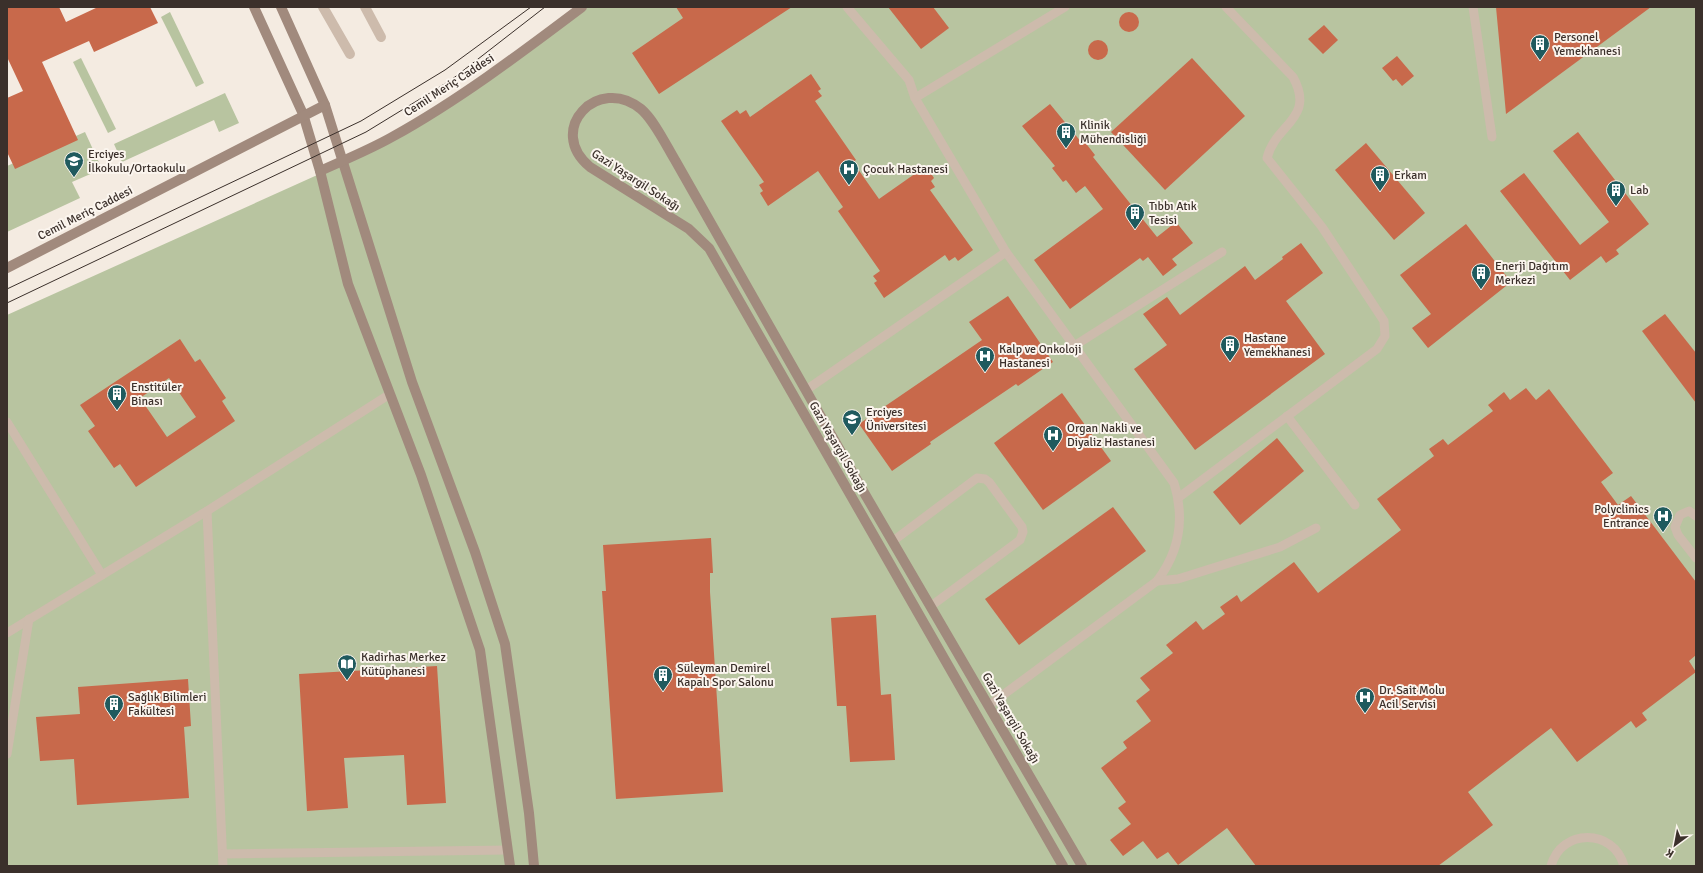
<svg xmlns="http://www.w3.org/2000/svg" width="1703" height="873" viewBox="0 0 1703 873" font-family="Signika,sans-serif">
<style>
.green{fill:#b8c4a0}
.building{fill:#c8694b;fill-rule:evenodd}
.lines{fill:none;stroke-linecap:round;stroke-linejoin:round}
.lane{stroke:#cdbbac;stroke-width:9}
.street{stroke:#cdbbac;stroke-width:10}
.secondary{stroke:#a18a7d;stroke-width:10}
.tram{stroke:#3b302b;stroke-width:1}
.labels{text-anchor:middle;stroke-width:4;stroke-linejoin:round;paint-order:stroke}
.poi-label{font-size:12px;fill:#3b302b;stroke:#fbf5ee;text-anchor:start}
.street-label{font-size:12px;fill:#3b302b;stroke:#fbf5ee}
</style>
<rect width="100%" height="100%" fill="#f4ebe1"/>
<g class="green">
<polygon points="585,7 1696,7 1696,866 7,866 7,315 355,158 419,125"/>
<polygon points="170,12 204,83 196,87 161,17"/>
<polygon points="81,58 116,129 108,133 73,62"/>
<polygon points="225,93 239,123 219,132 214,120 122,162 114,144"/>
<polygon points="85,132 102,169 72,182 80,198 7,232 7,166"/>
</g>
<g class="building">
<polygon points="7,7 59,7 66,22 98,7 150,7 158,23 94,52 89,41 42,62 78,140 15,169 7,152 7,98 23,91 7,57"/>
<polygon points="676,7 792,7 659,94 632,53 683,18"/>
<polygon points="888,7 933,7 949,28 921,49"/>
<polygon points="1496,7 1651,7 1506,114"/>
<circle cx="1129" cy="22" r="10"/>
<polygon points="1324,25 1338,40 1323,54 1308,39"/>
<circle cx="1098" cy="50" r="10"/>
<polygon points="1397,56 1414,76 1402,86 1396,79 1393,81 1382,68"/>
<polygon points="1192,58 1245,116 1165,190 1111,132"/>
<polygon points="811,74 821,89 818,91 822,96 815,101 856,160 853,162 879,199 926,166 934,178 931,181 935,187 930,190 973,250 958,261 955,257 949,261 945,255 884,298 874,283 877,281 873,276 880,271 838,211 843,207 818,171 768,206 760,193 763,191 759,185 764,182 721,121 737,110 740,114 746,110 750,117"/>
<polygon points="1050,104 1082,143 1084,141 1095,155 1093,157 1157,237 1176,222 1193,243 1172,259 1177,265 1163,276 1148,257 1143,261 1140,258 1070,309 1034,260 1103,209 1085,186 1076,193 1066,180 1063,182 1052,168 1055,166 1022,126"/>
<polygon points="1578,132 1649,224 1616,250 1619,254 1606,263 1601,256 1570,280 1500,191 1524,173 1580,245 1609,222 1553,151"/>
<polygon points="1366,143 1425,213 1394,240 1335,170"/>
<polygon points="1466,224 1511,282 1428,348 1412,328 1431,314 1400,275"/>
<polygon points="1301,243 1323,273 1286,301 1325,354 1195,450 1134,369 1167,345 1143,314 1167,297 1180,315 1245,266 1255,280 1283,259 1282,257"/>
<polygon points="1008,296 1053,362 1018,386 1016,384 930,442 931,444 892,471 859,424 982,340 969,322"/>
<polygon points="1665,314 1696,353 1696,403 1642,331"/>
<path d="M180 339 195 362 200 359 226 398 222 401 235 421 136 487 120 464 114 468 88 431 95 426 80 405ZM169 378 196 417 167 437 140 398Z"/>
<polygon points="1526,388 1536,400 1549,389 1613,473 1601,482 1618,505 1631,496 1696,582 1696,655 1689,661 1696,672 1642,713 1647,720 1636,728 1631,721 1577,762 1551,728 1468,792 1493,825 1438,866 1256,866 1227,828 1178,865 1168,852 1157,859 1143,841 1123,856 1110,840 1131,824 1118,808 1126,802 1101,768 1127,748 1123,742 1151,721 1136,701 1150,690 1140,678 1173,653 1166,645 1196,621 1203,630 1225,614 1220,607 1237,595 1241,602 1294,562 1318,593 1401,530 1377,499 1434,456 1429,449 1443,439 1448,445 1493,411 1488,405 1504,392 1510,400"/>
<polygon points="1062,393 1111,461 1043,510 994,443"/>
<polygon points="1277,438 1304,471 1240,525 1213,492"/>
<polygon points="1113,507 1146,551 1019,645 985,599"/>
<polygon points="711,538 713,573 710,573 710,592 723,792 616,799 602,591 606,591 603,545"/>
<polygon points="876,615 881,695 891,694 895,760 850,762 846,706 837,706 831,618"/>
<polygon points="437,666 446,803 407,805 404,755 344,758 348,808 307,811 299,674"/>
<polygon points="188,679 191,726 184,727 189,798 77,805 74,759 40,761 36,717 80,714 78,687"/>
</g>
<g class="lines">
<g class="lane">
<path d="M847 7 909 80 915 98 1006 252 1174 483C1185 519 1180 551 1157 581L988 706"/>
<polyline points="1473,7 1492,137"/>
<polyline points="915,98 1065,7"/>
<polyline points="1074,346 1222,252"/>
<polyline points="806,390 1006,252"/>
<polyline points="1287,416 1355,505"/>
<polyline points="7,422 102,575"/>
<path d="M1178 498 1377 349 1385 336 1384 321 1322 227 1267 158C1275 124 1316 119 1293 77L1226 7"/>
<polyline points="207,511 223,866"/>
<polyline points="1696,516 1689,511 1680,515 1675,527 1678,535 1696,558"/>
<polyline points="893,541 977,478 985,479 989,482 1022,527 1023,532 1020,540 931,606"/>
<polyline points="1157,581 1178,579 1280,547 1316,528"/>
<polyline points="7,633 207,511 390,394"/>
<polyline points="7,754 29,619"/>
<polyline points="223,854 508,850"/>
<path d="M1551 866C1561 828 1614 828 1624 866"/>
</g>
<g class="street">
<polyline points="323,7 350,54"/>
<polyline points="365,7 381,37"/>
</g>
<g class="secondary">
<polyline points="254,7 303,114 320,171 348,284 421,475 480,650 510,866"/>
<polyline points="281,7 325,105 412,382 475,552 505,644 529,813 534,866"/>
<path d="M320 171C344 160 369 150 392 137 459 100 521 53 582 7"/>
<polyline points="7,268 325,105"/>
<path d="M1063 866 709 248 689 229 590 167C545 130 598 74 641 109 654 120 666 145 675 160L866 496 1082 866"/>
</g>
<g class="tram">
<polyline points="7,289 361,121 445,70 531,7"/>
<polyline points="7,303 366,132 451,80 545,7"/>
</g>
</g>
<defs>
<symbol id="building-pin" viewBox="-11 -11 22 30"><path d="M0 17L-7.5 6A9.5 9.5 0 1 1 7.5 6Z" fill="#1f5a5e" stroke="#fbf5ee"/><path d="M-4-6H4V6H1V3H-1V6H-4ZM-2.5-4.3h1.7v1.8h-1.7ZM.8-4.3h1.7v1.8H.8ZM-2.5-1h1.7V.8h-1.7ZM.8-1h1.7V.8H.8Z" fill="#fff"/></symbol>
<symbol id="school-pin" viewBox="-11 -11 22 30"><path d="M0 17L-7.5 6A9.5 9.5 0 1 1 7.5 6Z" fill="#1f5a5e" stroke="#fbf5ee"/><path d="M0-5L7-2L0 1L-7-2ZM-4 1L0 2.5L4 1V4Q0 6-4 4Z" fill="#fff"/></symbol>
<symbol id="hospital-pin" viewBox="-11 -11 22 30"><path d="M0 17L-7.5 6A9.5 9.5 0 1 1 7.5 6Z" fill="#1f5a5e" stroke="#fbf5ee"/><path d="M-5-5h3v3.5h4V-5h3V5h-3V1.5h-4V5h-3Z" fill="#fff"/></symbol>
<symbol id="university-pin" viewBox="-11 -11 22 30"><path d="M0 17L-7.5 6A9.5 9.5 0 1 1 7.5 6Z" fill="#1f5a5e" stroke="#fbf5ee"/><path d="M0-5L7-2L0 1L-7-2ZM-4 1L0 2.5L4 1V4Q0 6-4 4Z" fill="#fff"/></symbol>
<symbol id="library-pin" viewBox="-11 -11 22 30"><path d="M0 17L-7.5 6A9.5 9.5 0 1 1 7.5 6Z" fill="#1f5a5e" stroke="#fbf5ee"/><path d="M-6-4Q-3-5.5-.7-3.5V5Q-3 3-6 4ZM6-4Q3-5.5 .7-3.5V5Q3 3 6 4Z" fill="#fff"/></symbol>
</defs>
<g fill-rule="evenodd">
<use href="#building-pin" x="1529" y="33" width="22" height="30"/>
<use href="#building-pin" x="1055" y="121" width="22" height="30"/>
<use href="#school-pin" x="63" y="150" width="22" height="30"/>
<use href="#hospital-pin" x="838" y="158" width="22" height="30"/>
<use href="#building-pin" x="1369" y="164" width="22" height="30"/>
<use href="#building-pin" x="1605" y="179" width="22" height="30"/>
<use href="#building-pin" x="1124" y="202" width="22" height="30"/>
<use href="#building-pin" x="1470" y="262" width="22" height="30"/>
<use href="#building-pin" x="1219" y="334" width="22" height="30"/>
<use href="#hospital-pin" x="974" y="345" width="22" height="30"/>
<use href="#building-pin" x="106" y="383" width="22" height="30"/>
<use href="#university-pin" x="841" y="408" width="22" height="30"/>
<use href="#hospital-pin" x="1042" y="424" width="22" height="30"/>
<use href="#hospital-pin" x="1652" y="505" width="22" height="30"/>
<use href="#library-pin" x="336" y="653" width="22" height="30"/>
<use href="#building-pin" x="652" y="664" width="22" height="30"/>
<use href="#hospital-pin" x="1354" y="686" width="22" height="30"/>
<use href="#building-pin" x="103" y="693" width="22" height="30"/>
</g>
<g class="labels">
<g class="poi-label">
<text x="1554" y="41">Personel<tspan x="1554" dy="14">Yemekhanesi</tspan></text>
<text x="1080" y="129">Klinik<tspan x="1080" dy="14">Mühendisliği</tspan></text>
<text x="88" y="158">Erciyes<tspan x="88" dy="14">İlkokulu/Ortaokulu</tspan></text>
<text x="863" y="173">Çocuk Hastanesi</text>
<text x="1394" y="179">Erkam</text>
<text x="1630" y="194">Lab</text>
<text x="1149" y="210">Tıbbı Atık<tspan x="1149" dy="14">Tesisi</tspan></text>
<text x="1495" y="270">Enerji Dağıtım<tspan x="1495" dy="14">Merkezi</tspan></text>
<text x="1244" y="342">Hastane<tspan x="1244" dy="14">Yemekhanesi</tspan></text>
<text x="999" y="353">Kalp ve Onkoloji<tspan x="999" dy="14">Hastanesi</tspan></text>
<text x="131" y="391">Enstitüler<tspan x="131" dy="14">Binası</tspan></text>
<text x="866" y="416">Erciyes<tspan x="866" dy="14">Üniversitesi</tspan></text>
<text x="1067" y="432">Organ Nakli ve<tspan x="1067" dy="14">Diyaliz Hastanesi</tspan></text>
<text x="1649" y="513" text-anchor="end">Polyclinics<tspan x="1649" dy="14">Entrance</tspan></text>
<text x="361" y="661">Kadirhas Merkez<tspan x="361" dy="14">Kütüphanesi</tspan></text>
<text x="677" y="672">Süleyman Demirel<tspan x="677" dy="14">Kapalı Spor Salonu</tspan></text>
<text x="1379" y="694">Dr. Sait Molu<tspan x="1379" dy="14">Acil Servisi</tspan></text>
<text x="128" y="701">Sağlık Bilimleri<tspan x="128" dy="14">Fakültesi</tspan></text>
</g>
<g class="street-label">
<text transform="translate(449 85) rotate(-33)" y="4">Cemil Meriç Caddesi</text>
<text transform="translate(636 180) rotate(33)" y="4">Gazi Yaşargil Sokağı</text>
<text transform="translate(85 213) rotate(-27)" y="4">Cemil Meriç Caddesi</text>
<text transform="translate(838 447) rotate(60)" y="4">Gazi Yaşargil Sokağı</text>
<text transform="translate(1011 718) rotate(60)" y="4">Gazi Yaşargil Sokağı</text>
</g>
</g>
<rect width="1703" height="873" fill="none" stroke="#3b302b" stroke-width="16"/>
<g transform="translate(1675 845) rotate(212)" stroke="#fbf5ee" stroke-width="3" paint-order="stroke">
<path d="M0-3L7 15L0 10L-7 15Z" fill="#3b302b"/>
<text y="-6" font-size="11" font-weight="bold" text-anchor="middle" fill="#3b302b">K</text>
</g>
</svg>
